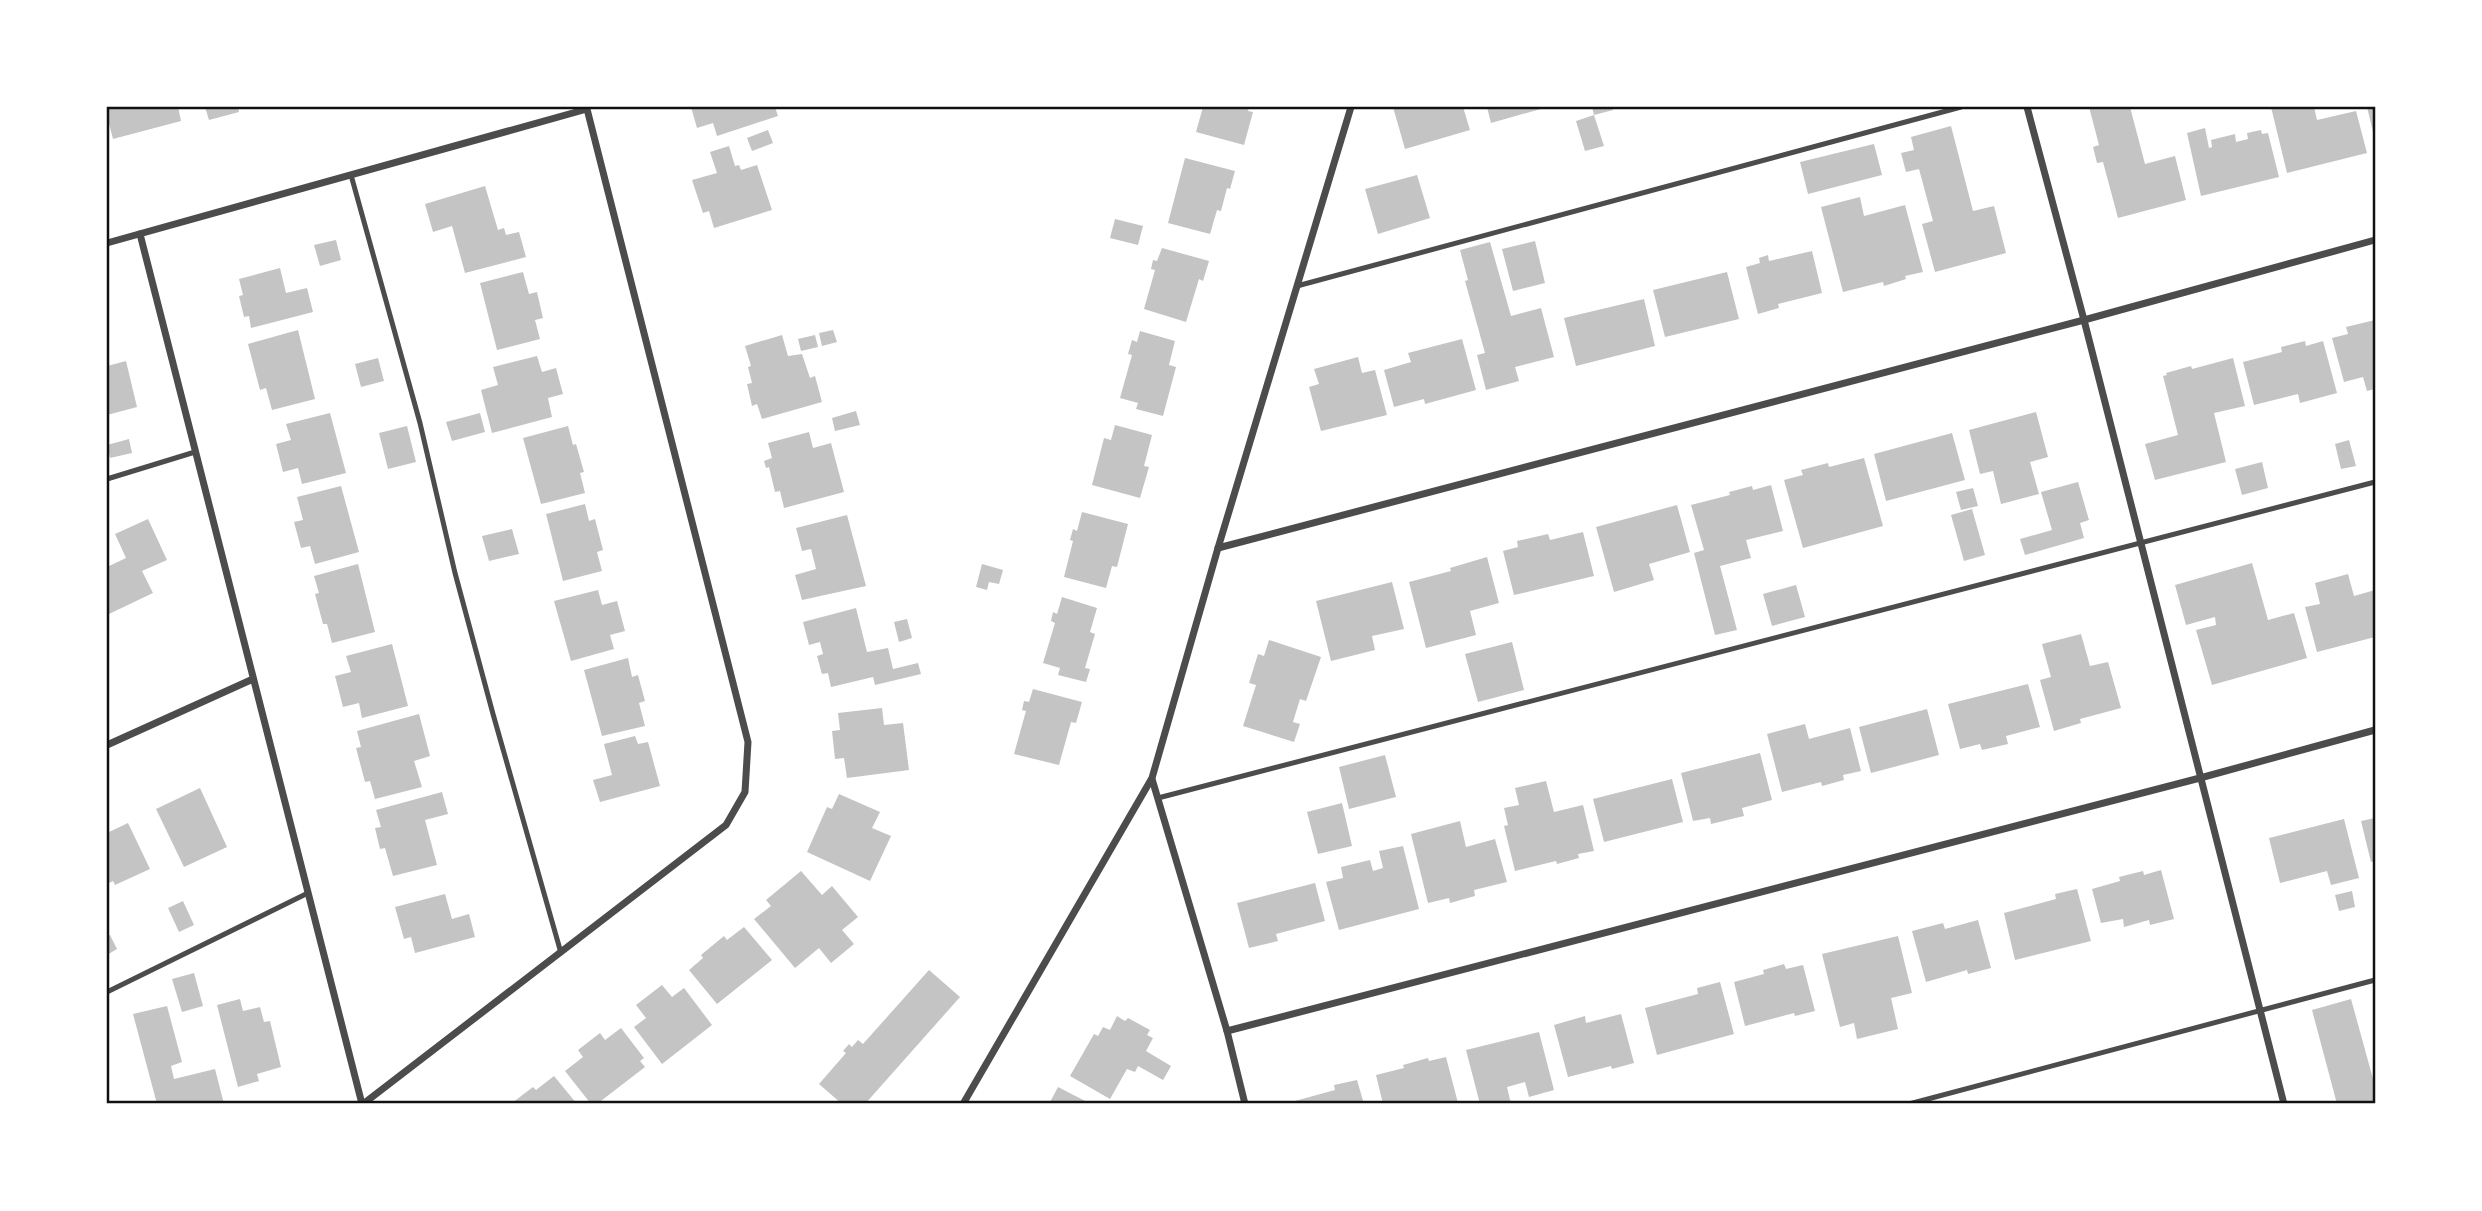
<svg xmlns="http://www.w3.org/2000/svg" width="2482" height="1211" viewBox="0 0 2482 1211" font-family="'Public Sans',sans-serif">
<style>
.building{fill:#c4c4c4}
.lines{fill:none;stroke-linecap:round;stroke-linejoin:round}
.service{stroke:#4c4c4c;stroke-width:5}
.minor{stroke:#4c4c4c;stroke-width:7}
.neatline{fill:none;stroke:#111;stroke-width:2.5}
</style>
<rect width="100%" height="100%" fill="#fff"/>
<g class="building">
<polygon points="107,107 178,107 181,121 113,139 107,116"/>
<polygon points="205,107 238,107 239,112 209,120"/>
<polygon points="691,107 775,107 778,116 717,136 713,123 697,128"/>
<polygon points="1203,107 1249,107 1248,111 1253,112 1244,145 1196,132"/>
<polygon points="1393,107 1463,107 1470,130 1405,149"/>
<polygon points="1487,107 1544,107 1544,108 1491,123"/>
<polygon points="1592,107 1612,107 1613,110 1594,115"/>
<polygon points="2089,107 2130,107 2145,164 2175,156 2186,200 2118,218 2103,162 2097,163 2093,147 2099,145"/>
<polygon points="2271,107 2314,107 2317,120 2356,111 2367,153 2287,173"/>
<polygon points="2367,107 2375,107 2375,135 2374,136"/>
<polygon points="1594,115 1604,146 1585,151 1576,121"/>
<polygon points="1951,126 1973,211 1994,206 2006,253 1935,272 1922,224 1933,221 1919,169 1906,172 1901,153 1914,150 1911,137"/>
<polygon points="2205,128 2209,148 2212,147 2211,140 2235,134 2236,142 2248,139 2247,133 2261,130 2262,134 2268,133 2279,177 2201,196 2187,133"/>
<polygon points="768,130 773,143 752,151 747,138"/>
<polygon points="1874,144 1882,175 1808,194 1800,162"/>
<polygon points="729,146 735,166 739,165 741,170 757,165 772,210 714,228 709,211 703,213 692,180 717,173 710,152"/>
<polygon points="1185,158 1235,171 1230,189 1227,188 1221,211 1217,210 1210,234 1168,223"/>
<polygon points="1417,175 1430,218 1378,234 1365,189"/>
<polygon points="485,186 498,230 504,228 506,235 519,232 526,257 465,273 452,226 433,232 425,204"/>
<polygon points="1860,197 1864,216 1905,205 1923,272 1905,276 1906,279 1884,286 1883,282 1843,292 1821,207"/>
<polygon points="1115,219 1143,226 1138,245 1110,238"/>
<polygon points="336,240 341,260 320,266 314,245"/>
<polygon points="1535,241 1545,283 1513,291 1502,249"/>
<polygon points="1490,242 1511,316 1541,308 1554,357 1515,367 1519,381 1486,390 1477,355 1485,353 1465,281 1468,280 1460,250"/>
<polygon points="1162,248 1209,261 1203,281 1199,279 1186,322 1144,309 1155,270 1151,269 1153,260 1157,261"/>
<polygon points="1812,251 1822,293 1778,304 1779,308 1758,314 1746,267 1760,263 1759,258 1768,255 1769,261"/>
<polygon points="280,268 286,293 307,288 313,312 251,328 249,316 244,317 239,296 243,295 239,279"/>
<polygon points="523,272 529,294 537,292 543,318 535,320 540,339 497,350 480,283"/>
<polygon points="1727,272 1739,319 1665,337 1653,290"/>
<polygon points="1644,299 1655,346 1576,366 1564,318"/>
<polygon points="2375,320 2375,389 2367,391 2363,377 2344,382 2332,338 2348,334 2346,327"/>
<polygon points="298,330 315,399 272,410 266,388 260,390 248,344"/>
<polygon points="833,330 837,342 822,346 819,333"/>
<polygon points="1140,331 1175,341 1169,365 1176,367 1163,416 1136,409 1138,403 1120,398 1132,355 1128,354 1132,340 1137,342"/>
<polygon points="782,335 788,356 802,354 810,378 815,376 822,402 762,419 757,404 752,406 747,384 752,383 748,367 751,366 745,346"/>
<polygon points="815,335 818,347 801,351 798,339"/>
<polygon points="1462,339 1476,390 1425,404 1424,399 1394,407 1384,370 1411,362 1408,353"/>
<polygon points="2305,341 2306,346 2323,341 2337,393 2300,403 2298,394 2254,405 2243,362 2282,352 2281,347"/>
<polygon points="537,356 542,372 556,368 563,394 548,398 552,417 492,433 481,390 498,385 493,367"/>
<polygon points="1358,357 1362,373 1375,370 1387,415 1321,431 1309,387 1319,384 1314,369"/>
<polygon points="378,358 384,381 361,387 355,364"/>
<polygon points="2233,358 2245,406 2214,413 2226,462 2155,480 2145,444 2178,435 2163,376 2167,375 2166,373 2191,366 2192,369"/>
<polygon points="126,361 137,407 107,415 107,366"/>
<polygon points="856,411 860,425 835,431 832,418"/>
<polygon points="2036,412 2048,457 2030,462 2039,494 2001,504 1993,471 1980,474 1969,430"/>
<polygon points="330,413 346,473 302,484 298,468 283,472 276,444 291,440 286,424"/>
<polygon points="480,413 485,432 452,441 446,422"/>
<polygon points="1115,425 1152,435 1144,466 1149,467 1140,498 1092,485 1104,438 1111,440"/>
<polygon points="407,426 416,462 388,469 379,433"/>
<polygon points="568,426 573,445 576,444 584,472 580,473 585,493 541,504 523,438"/>
<polygon points="809,432 813,448 831,443 844,492 784,508 780,491 775,492 769,467 766,468 764,461 772,458 768,443"/>
<polygon points="1952,433 1965,480 1886,501 1874,454"/>
<polygon points="129,439 132,453 110,458 107,445"/>
<polygon points="2349,440 2356,466 2341,469 2335,444"/>
<polygon points="1864,458 1883,526 1803,548 1784,480 1803,475 1801,470 1828,463 1829,467"/>
<polygon points="2262,462 2268,488 2242,495 2235,469"/>
<polygon points="2078,482 2089,520 2080,523 2084,538 2025,555 2020,539 2052,530 2041,492"/>
<polygon points="1771,485 1783,531 1746,540 1751,558 1720,566 1737,630 1715,635 1694,553 1704,550 1691,505 1730,495 1729,492 1752,486 1753,490"/>
<polygon points="341,486 359,552 315,564 310,546 301,548 294,522 303,520 297,497"/>
<polygon points="1973,488 1978,506 1961,510 1956,492"/>
<polygon points="585,504 589,521 595,519 603,550 597,552 602,571 563,581 546,514"/>
<polygon points="1677,505 1690,552 1649,564 1654,580 1614,592 1596,527"/>
<polygon points="1972,509 1985,555 1964,561 1951,515"/>
<polygon points="1082,512 1128,524 1117,567 1112,566 1106,588 1064,577 1073,541 1070,540 1073,529 1077,531"/>
<polygon points="847,515 866,586 802,600 795,575 816,569 811,549 802,551 796,528"/>
<polygon points="148,519 167,560 142,571 153,593 109,614 107,567 126,558 115,534"/>
<polygon points="512,529 519,554 489,561 482,536"/>
<polygon points="1583,532 1594,576 1514,595 1503,551 1518,547 1517,541 1548,534 1550,540"/>
<polygon points="1487,557 1499,603 1470,611 1476,635 1426,648 1409,582 1451,571 1450,568"/>
<polygon points="2252,563 2268,620 2294,613 2307,658 2212,685 2196,630 2216,625 2215,617 2186,625 2175,585"/>
<polygon points="358,564 375,632 332,643 327,624 323,624 315,594 319,593 314,576"/>
<polygon points="982,564 1003,570 999,584 989,582 987,590 976,587"/>
<polygon points="2348,574 2354,596 2375,590 2375,637 2317,652 2305,607 2320,604 2315,583"/>
<polygon points="1392,582 1404,629 1372,636 1375,650 1331,661 1316,601"/>
<polygon points="1796,585 1805,617 1772,626 1763,594"/>
<polygon points="598,590 602,605 617,601 625,631 610,635 614,649 571,661 554,601"/>
<polygon points="1062,597 1097,608 1090,632 1095,634 1085,668 1090,669 1086,682 1058,675 1060,668 1043,663 1055,623 1051,621 1053,612 1057,614"/>
<polygon points="856,608 867,652 888,648 893,669 918,663 921,674 875,685 873,677 831,687 828,673 822,674 817,656 823,654 820,642 809,645 803,622"/>
<polygon points="907,619 912,638 899,642 894,622"/>
<polygon points="2081,634 2090,666 2108,662 2121,708 2080,719 2081,723 2054,731 2040,680 2051,677 2042,644"/>
<polygon points="1269,640 1321,657 1306,701 1300,699 1293,722 1300,724 1294,742 1243,726 1256,685 1249,683 1258,654 1264,656"/>
<polygon points="1512,642 1524,690 1478,702 1465,654"/>
<polygon points="392,644 408,706 362,718 359,703 343,707 335,676 351,672 346,656"/>
<polygon points="628,658 632,677 638,675 645,701 639,703 645,726 602,736 584,670"/>
<polygon points="2028,684 2040,727 2006,736 2008,744 1982,750 1980,744 1960,749 1948,704"/>
<polygon points="1033,689 1082,702 1076,723 1071,722 1059,765 1014,754 1026,711 1022,710 1024,701 1029,702"/>
<polygon points="882,708 884,725 903,723 909,770 847,778 844,758 835,759 832,731 840,730 838,713"/>
<polygon points="1927,709 1939,755 1871,773 1859,727"/>
<polygon points="419,714 430,756 414,761 422,787 375,799 370,781 365,782 356,748 361,747 357,731"/>
<polygon points="1805,724 1809,739 1850,728 1861,771 1843,775 1844,780 1822,786 1821,782 1782,792 1767,734"/>
<polygon points="635,736 638,744 648,742 660,786 600,802 593,780 612,775 604,744"/>
<polygon points="1760,753 1772,800 1742,808 1744,816 1711,824 1710,818 1693,821 1681,773"/>
<polygon points="1385,755 1396,797 1349,809 1339,767"/>
<polygon points="1672,779 1683,822 1604,842 1593,799"/>
<polygon points="1546,781 1554,812 1583,805 1594,851 1578,854 1579,858 1557,864 1556,861 1515,871 1504,826 1508,825 1504,808 1519,805 1515,788"/>
<polygon points="200,788 227,847 184,867 156,809"/>
<polygon points="442,792 448,814 425,820 437,865 393,876 385,848 380,849 375,828 381,827 376,810"/>
<polygon points="839,794 880,812 872,828 891,836 870,881 807,852 827,807 832,809"/>
<polygon points="1342,803 1352,846 1318,854 1307,812"/>
<polygon points="2375,818 2375,861 2371,862 2361,821"/>
<polygon points="2344,819 2359,878 2331,885 2327,871 2280,883 2269,838"/>
<polygon points="1460,821 1466,847 1495,839 1507,882 1474,890 1475,896 1450,903 1449,898 1428,903 1411,834"/>
<polygon points="128,823 150,869 115,885 113,881 107,884 107,833"/>
<polygon points="1403,846 1419,909 1339,930 1326,882 1343,878 1341,867 1370,860 1373,871 1383,868 1379,851"/>
<polygon points="2161,870 2174,919 2150,925 2149,920 2124,927 2123,919 2101,923 2092,889 2120,881 2119,877 2143,871 2144,875"/>
<polygon points="801,871 822,895 832,886 858,917 842,930 854,944 831,963 819,948 795,968 754,919 771,906 766,900"/>
<polygon points="1315,883 1325,921 1276,934 1278,941 1249,948 1237,903"/>
<polygon points="2077,889 2091,941 2015,960 2004,913 2056,899 2055,894"/>
<polygon points="2352,891 2355,907 2339,911 2335,895"/>
<polygon points="445,894 452,919 469,914 475,937 415,953 411,937 404,939 395,907"/>
<polygon points="183,901 194,925 179,932 168,908"/>
<polygon points="1978,920 1991,968 1968,974 1967,970 1926,982 1912,931 1943,923 1945,929"/>
<polygon points="744,927 772,960 717,1004 689,970 703,958 701,955 724,936 727,940"/>
<polygon points="110,935 117,949 107,955 107,936"/>
<polygon points="1898,936 1912,993 1891,998 1898,1029 1857,1039 1854,1023 1840,1027 1822,954"/>
<polygon points="1784,964 1786,969 1803,965 1815,1011 1795,1016 1794,1013 1745,1026 1734,982 1764,974 1763,970"/>
<polygon points="929,970 960,997 865,1104 842,1104 819,1084 846,1053 843,1051 849,1044 852,1047 858,1040 863,1044"/>
<polygon points="194,973 203,1006 182,1012 172,979"/>
<polygon points="1720,982 1734,1034 1657,1055 1645,1008 1698,994 1697,988"/>
<polygon points="662,985 672,997 684,988 712,1025 662,1064 634,1027 646,1018 636,1005"/>
<polygon points="240,999 243,1011 260,1007 264,1022 270,1021 281,1067 257,1074 259,1081 238,1087 217,1005"/>
<polygon points="2351,999 2375,1086 2375,1104 2337,1104 2312,1010"/>
<polygon points="167,1006 182,1062 171,1066 174,1079 215,1069 224,1104 157,1104 133,1014"/>
<polygon points="1621,1014 1634,1063 1612,1069 1611,1066 1568,1077 1554,1025 1585,1016 1586,1023"/>
<polygon points="1117,1016 1125,1021 1128,1018 1150,1030 1147,1035 1153,1038 1146,1051 1171,1066 1163,1080 1138,1066 1135,1072 1127,1069 1110,1099 1070,1076 1094,1034 1098,1036 1103,1027 1110,1030"/>
<polygon points="621,1028 644,1058 640,1061 645,1067 597,1104 591,1104 565,1071 583,1057 578,1050 600,1033 605,1040"/>
<polygon points="1539,1032 1554,1090 1529,1097 1525,1082 1507,1087 1511,1104 1480,1104 1466,1050"/>
<polygon points="1446,1057 1458,1103 1383,1104 1376,1075 1404,1068 1403,1065 1428,1058 1429,1061"/>
<polygon points="554,1076 577,1104 512,1103 533,1087 536,1090"/>
<polygon points="1357,1080 1364,1104 1284,1104 1335,1090 1334,1085"/>
<polygon points="1058,1087 1091,1104 1049,1104"/>
</g>
<g class="lines">
<g class="service">
<polyline points="351,175 420,423 455,573 493,714 561,953"/>
<polyline points="1297,286 1961,107"/>
<polyline points="107,479 195,452"/>
<polyline points="1158,798 2375,482"/>
<polyline points="107,992 308,893"/>
<polyline points="1909,1104 2375,980"/>
</g>
<g class="minor">
<polyline points="2027,107 2084,320 2284,1104"/>
<polyline points="140,234 362,1104"/>
<polyline points="107,243 587,109 748,742 745,792 726,825 363,1104"/>
<polyline points="1218,548 2084,320 2375,240"/>
<polyline points="107,745 253,679"/>
<polyline points="1152,779 1227,1031 1245,1104"/>
<polyline points="1227,1031 2200,778 2375,730"/>
<polyline points="963,1104 1152,778 1218,548 1351,107"/>
</g>
</g>
<rect width="2482" height="1211" fill="none" stroke="#ffffff" stroke-width="217"/>
<rect x="108" y="108" width="2266" height="994" class="neatline"/>
</svg>
